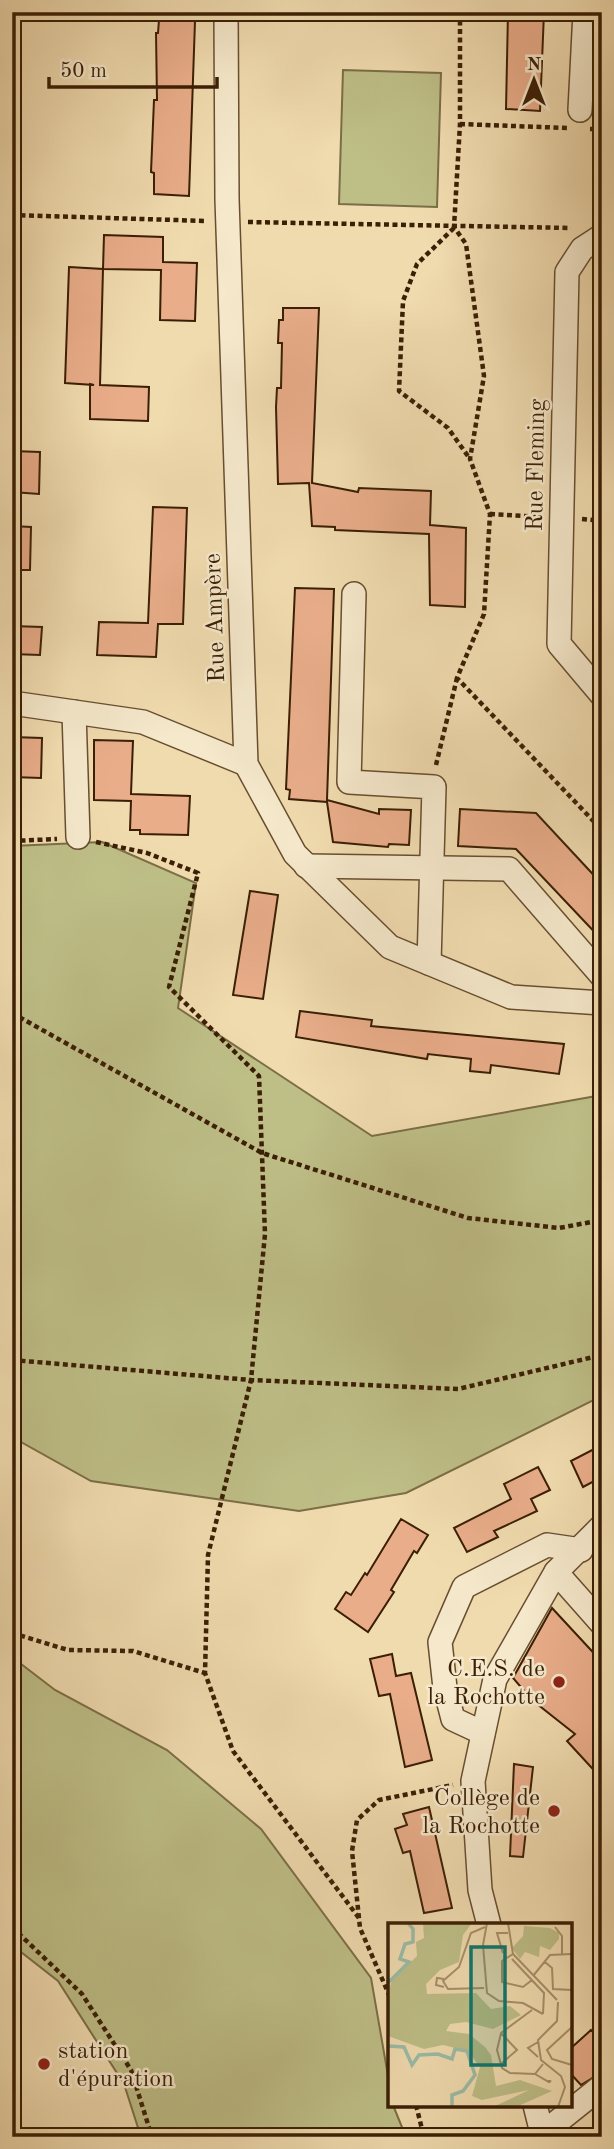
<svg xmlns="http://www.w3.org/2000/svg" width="614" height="2149" viewBox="0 0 614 2149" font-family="'Old Standard TT',serif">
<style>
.green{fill:#bebe87;stroke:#7c6e46;stroke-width:2}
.building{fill:#e9ad8a;stroke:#3b1f05;stroke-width:2}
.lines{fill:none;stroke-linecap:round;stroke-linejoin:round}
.minor-casing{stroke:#684e30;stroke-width:26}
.path{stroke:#3b1f05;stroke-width:4.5;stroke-dasharray:5 3.5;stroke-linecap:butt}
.minor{stroke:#f5e8cb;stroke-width:23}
.poi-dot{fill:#8f2418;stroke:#f5e8cb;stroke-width:2.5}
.labels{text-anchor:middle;stroke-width:5;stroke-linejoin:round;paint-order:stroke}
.street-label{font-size:24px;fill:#3b1f05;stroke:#f5e8cb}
.poi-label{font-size:24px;fill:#3b1f05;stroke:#f5e8cb;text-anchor:end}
.inset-river{fill:none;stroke:#9bbca7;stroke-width:3.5}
.inset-road{fill:none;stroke:#a8906b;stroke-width:2}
.view{fill:#0f766e;fill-opacity:0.15;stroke:#0f766e;stroke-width:3.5}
.inset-edge{fill:none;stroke:#3b1f05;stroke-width:3.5}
</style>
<rect width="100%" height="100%" fill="#f0dbaf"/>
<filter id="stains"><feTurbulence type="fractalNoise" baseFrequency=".00286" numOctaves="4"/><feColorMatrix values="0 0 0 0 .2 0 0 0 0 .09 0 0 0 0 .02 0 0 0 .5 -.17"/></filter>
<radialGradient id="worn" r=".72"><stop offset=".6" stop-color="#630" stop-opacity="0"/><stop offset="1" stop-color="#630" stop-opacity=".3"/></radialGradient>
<g class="green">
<polygon points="343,70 441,73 437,207 339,204"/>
<polygon points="102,842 196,883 178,1008 372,1136 602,1095 602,1396 406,1493 299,1511 91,1481 12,1437 12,846"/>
<polygon points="12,1657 55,1690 167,1750 261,1829 371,1978 390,2087 390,2105 393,2105 406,2137 141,2137 124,2084 58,1981 12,1945"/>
</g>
<g class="building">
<polygon points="508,12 544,12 540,111 506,109"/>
<polygon points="159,20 195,21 189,196 154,194 154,173 151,172 154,100 157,100 156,33 158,33"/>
<polygon points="104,235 163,237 163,262 197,263 195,321 160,320 161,270 103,269"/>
<polygon points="69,267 103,269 100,385 149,387 148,421 90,419 90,384 94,385 65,383"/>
<polygon points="283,308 319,308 312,483 358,492 359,488 431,491 430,525 466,528 465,607 430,605 429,534 335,530 335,527 312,526 309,483 278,484 276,407 277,388 281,388 282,343 278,343 279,320 283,320"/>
<polygon points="12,451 40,452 39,494 12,492"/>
<polygon points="153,507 187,508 183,624 158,624 156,657 97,655 99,622 148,623"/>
<polygon points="12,526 31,527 30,570 12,570"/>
<polygon points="295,588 334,589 327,800 379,814 379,809 411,810 409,845 389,844 388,847 333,842 327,802 289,799 290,790 286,789"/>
<polygon points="12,626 42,627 40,655 12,654"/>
<polygon points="12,737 42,738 41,778 12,777"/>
<polygon points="94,740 133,741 131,794 190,796 188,835 140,834 140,830 130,830 131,801 94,800"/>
<polygon points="460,809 536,813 602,884 602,940 516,849 458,846"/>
<polygon points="250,891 278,895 263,999 233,995"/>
<polygon points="300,1011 372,1020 371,1026 564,1044 559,1074 491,1065 490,1073 470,1071 471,1059 428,1054 427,1059 296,1037"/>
<polygon points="602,1445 602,1477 583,1487 571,1461"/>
<polygon points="538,1467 550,1490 531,1499 537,1511 494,1531 498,1537 467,1552 454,1528 511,1499 504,1484"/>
<polygon points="401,1519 428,1535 417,1553 414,1551 391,1590 394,1592 368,1632 335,1609 346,1592 351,1595 365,1573 367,1575"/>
<polygon points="552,1608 602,1662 602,1779 567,1741 575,1734 532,1700 513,1678"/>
<polygon points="392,1654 396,1676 411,1673 432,1760 405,1767 390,1694 379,1696 370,1659"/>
<polygon points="514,1764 533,1767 523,1857 510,1856"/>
<polygon points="429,1807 452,1908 424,1913 410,1851 403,1853 395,1829 407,1825 403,1814"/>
<polygon points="591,2030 602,2041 602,2072 581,2085 570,2073 570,2049"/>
</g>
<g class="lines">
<defs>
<g id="minor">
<polyline points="226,12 227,199 246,764 295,854 390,947 511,997 602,1003"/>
<polyline points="580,110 585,12"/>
<polyline points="602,236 582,249 567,272 559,644 602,695"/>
<polyline points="354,594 349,782 434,787 429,963"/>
<polyline points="12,703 143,722 246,764"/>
<polyline points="74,712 78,837"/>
<polyline points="306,866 509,869 602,976"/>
<polyline points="556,1572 602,1624"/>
<polyline points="483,1733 453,1719 445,1688 440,1642 464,1587 547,1545 581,1550"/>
<polyline points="489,1925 480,1890 473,1781 495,1679 556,1572 602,1526"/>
<polyline points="535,2105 543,2137"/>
<polyline points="542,2134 602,2086"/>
</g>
</defs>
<use href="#minor" class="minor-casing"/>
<g class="path">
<polyline points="460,12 460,124 454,227 466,244 484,376 470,459 490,514 484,614 457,678 602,830"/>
<polyline points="460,124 568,128"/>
<polyline points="590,129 602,129"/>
<polyline points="12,215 207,221"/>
<polyline points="248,222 571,228"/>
<polyline points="454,228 417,264 403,301 399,391 448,428 470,459"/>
<polyline points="490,514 542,517"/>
<polyline points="582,519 602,521"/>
<polyline points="436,765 457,678"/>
<polyline points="12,841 57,839"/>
<polyline points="96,842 147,853 198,873 169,987 259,1076 265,1234 251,1380 208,1555 205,1673 233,1751 359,1918"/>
<polyline points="12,1013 262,1153 468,1218 559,1228 602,1220"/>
<polyline points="12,1360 251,1380 458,1389 602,1355"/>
<polyline points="12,1633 68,1650 133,1651 205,1673"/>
<polyline points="12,1927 82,1994 131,2070 152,2137"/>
<polyline points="390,1997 360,1928 352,1851 357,1820 379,1800 453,1785"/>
<polyline points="416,2105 424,2137"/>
</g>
<use href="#minor" class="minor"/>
</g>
<g class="poi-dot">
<circle cx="559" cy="1682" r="7"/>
<circle cx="554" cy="1811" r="7"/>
<circle cx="44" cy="2064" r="7"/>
</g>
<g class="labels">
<g class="street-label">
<text transform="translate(535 465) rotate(-89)" y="8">Rue Fleming</text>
<text transform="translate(214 618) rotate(-92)" y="8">Rue Ampère</text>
</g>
<g class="poi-label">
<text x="545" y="1676">C.E.S. de<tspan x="545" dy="28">la Rochotte</tspan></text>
<text x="540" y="1805">Collège de<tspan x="540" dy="28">la Rochotte</tspan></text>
<text x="58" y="2058" text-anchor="start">station<tspan x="58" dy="28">d'épuration</tspan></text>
</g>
</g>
<g transform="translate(388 1923)">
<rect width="184" height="184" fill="#f0dbaf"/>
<path d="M35 0H84L75 12 71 39 52 47 38 61 39 71 88 70 103 86 122 83 133 92 105 106 78 99 62 101 58 108 81 111 97 124 103 132 108 163 132 157 164 168 128 184H105L141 167 94 177 84 173 92 144 80 128 55 122 36 126 0 113V68L4 58 29 33 28 19 36 15ZM136 3 162 5 171 10V16L162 27 152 23 151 34 137 29 132 36 124 25 135 13Z" fill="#bebe87"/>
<path class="inset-river" d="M0 60 21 39 12 36 17 21 25 19V6L20 0M0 123 16 124 24 142 31 132 50 131 64 136 67 126 79 128 87 152 75 168 64 172V184"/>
<path class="inset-road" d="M99 0 95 22 99 70 111 78 135 80 155 91M120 0 125 31 169 77M167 4 174 13V31M115 30 109 10H120M125 31 114 38V59L135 64 144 57M124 36 156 70 155 91M157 39 164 45 165 66 184 67M145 53 162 32 183 31M56 56 49 55 48 62 56 64M96 65 60 66 55 58 71 44 83 10 97 4M144 87 113 110 109 127 114 145 122 150 147 151 155 141M184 104 159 127 164 136 184 142M113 110 129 127 114 140M150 134 140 125 150 119M147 151 161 159 163 158H159M170 184 177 164 173 153 153 137 150 117 169 98 170 79"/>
<path class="view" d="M83 24H117V142H83Z"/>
<rect width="184" height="184" class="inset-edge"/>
</g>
<rect width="614" height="2149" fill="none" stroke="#f0dbaf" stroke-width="42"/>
<rect x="14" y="14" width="586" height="2121" fill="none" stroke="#3b1f05" stroke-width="3.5"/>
<rect x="21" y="21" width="572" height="2107" fill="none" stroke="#3b1f05" stroke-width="2"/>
<g transform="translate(534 80)" stroke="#f5e8cb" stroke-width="5" paint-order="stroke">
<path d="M0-5L12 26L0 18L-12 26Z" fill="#3b1f05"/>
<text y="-10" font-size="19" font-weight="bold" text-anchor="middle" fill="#3b1f05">N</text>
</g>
<path d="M49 77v10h168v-10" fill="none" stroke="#3b1f05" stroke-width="3.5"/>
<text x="60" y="77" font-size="21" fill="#3b1f05" stroke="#f5e8cb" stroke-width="5" paint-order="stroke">50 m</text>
<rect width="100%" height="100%" filter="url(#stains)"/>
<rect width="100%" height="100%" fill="url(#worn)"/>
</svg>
